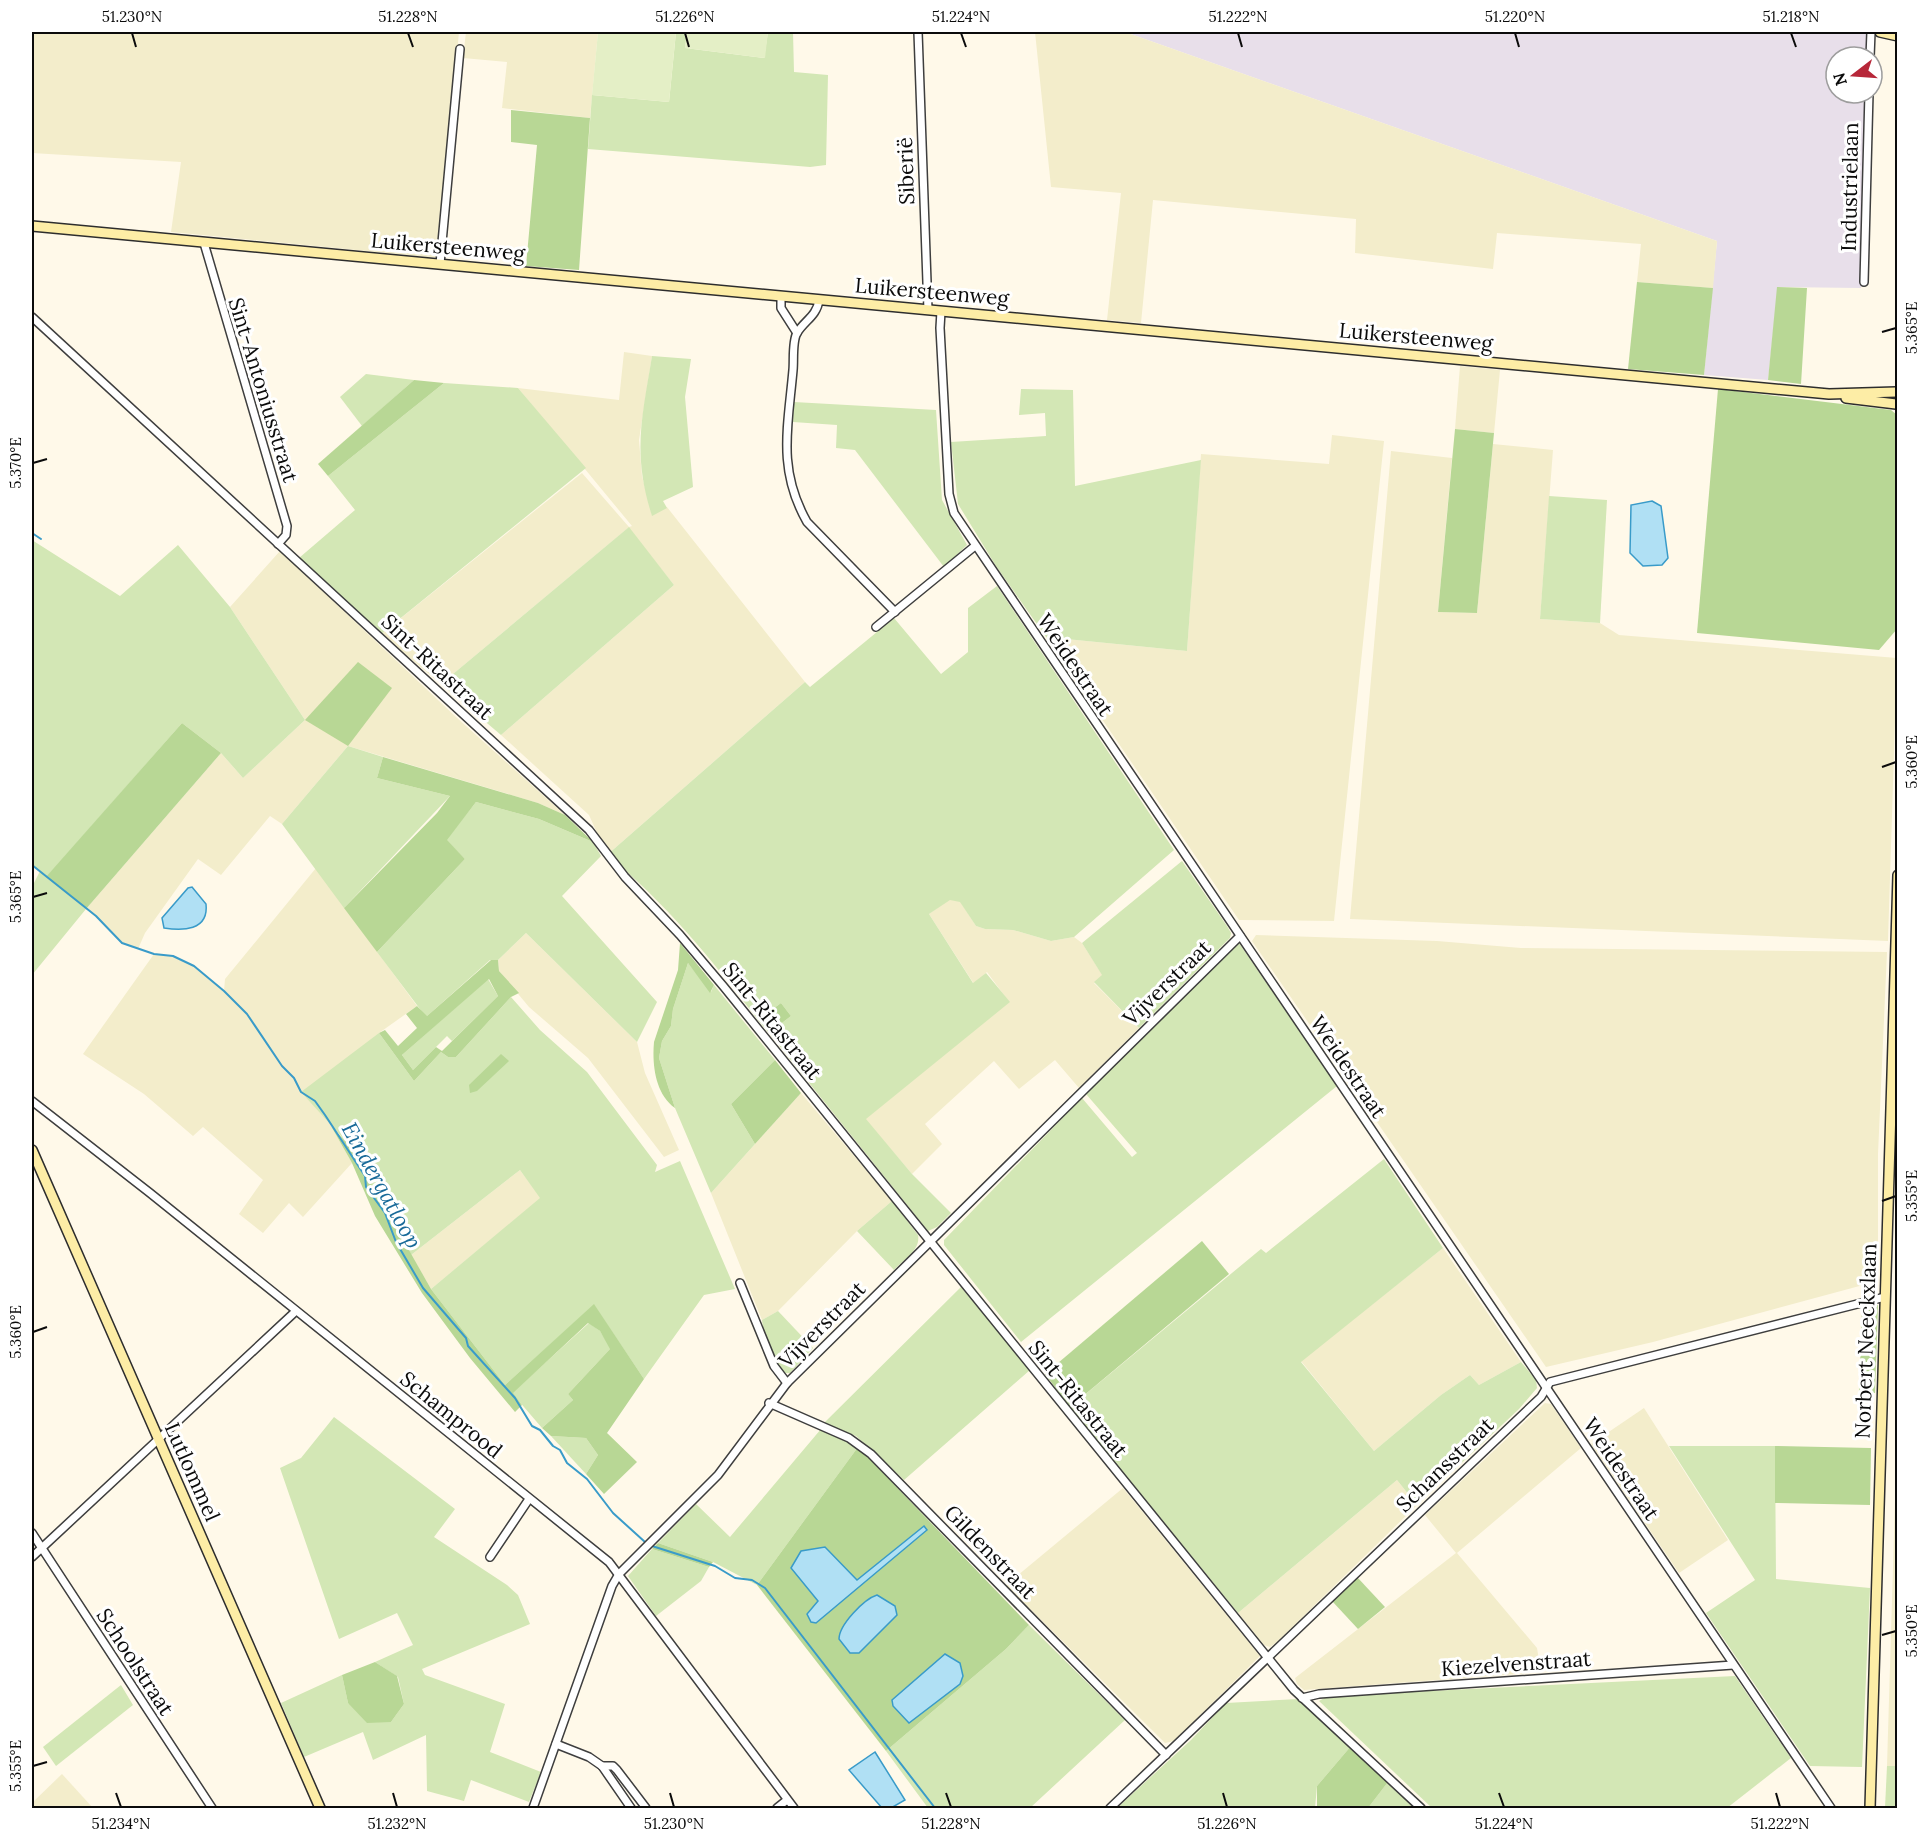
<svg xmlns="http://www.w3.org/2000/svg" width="1929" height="1840" viewBox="0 0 1929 1840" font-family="Lora,serif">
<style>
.industrial{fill:#e8dfea}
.farmland{fill:#f3edcb}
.green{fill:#d3e7b5}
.forest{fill:#b8d795;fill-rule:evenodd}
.pitch{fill:#e4efc6}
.water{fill:#b0e0f4;stroke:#399bc9;stroke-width:1.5}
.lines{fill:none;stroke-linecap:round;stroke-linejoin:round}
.stream{stroke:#399bc9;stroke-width:2}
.street-casing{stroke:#3e3e3e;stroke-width:10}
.secondary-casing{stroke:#2d2d2d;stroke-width:12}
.street{stroke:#fff;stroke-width:7}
.secondary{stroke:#fdeda6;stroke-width:9}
.ticks{fill:none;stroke:#0b0b0b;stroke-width:2}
.labels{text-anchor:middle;stroke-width:6;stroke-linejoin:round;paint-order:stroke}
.street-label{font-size:21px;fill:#0b0b0b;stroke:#fff}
.water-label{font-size:22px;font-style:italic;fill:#186a99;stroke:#fff}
.neatline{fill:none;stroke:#0b0b0b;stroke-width:2}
.ticks-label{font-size:15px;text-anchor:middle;fill:#0b0b0b}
</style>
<rect width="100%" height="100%" fill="#fff9e9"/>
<polygon class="industrial" points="1125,32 1867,32 1866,57 1836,57 1836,93 1865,93 1861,288 1778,287 1768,380 1704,375 1717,241"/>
<g class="farmland">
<polygon points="32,32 459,32 437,258 171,232 181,162 32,153"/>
<polygon points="466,32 598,32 590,118 502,108 507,62 463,58"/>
<polygon points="1035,32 1125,32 1717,241 1713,288 1637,282 1641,244 1497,233 1493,269 1355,253 1356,219 1153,200 1141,323 1107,320 1121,193 1051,187"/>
<polygon points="624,352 652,356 639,440 642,476 652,515 667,507 663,502 805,682 607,855 589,815 501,735 674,585 628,528 441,684 381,634 582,473 629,527 632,526 518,388 619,400"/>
<polygon points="1460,366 1500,370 1494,433 1455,429"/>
<polygon points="1332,435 1384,441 1334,921 1239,920 1046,637 1187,651 1201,454 1329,464"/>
<polygon points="1493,444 1553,450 1540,619 1600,623 1619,635 1897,658 1888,941 1350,919 1391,451 1452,458 1438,612 1477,613"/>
<polygon points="280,551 456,717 565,815 538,803 348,746 282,824 270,816 221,875 198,859 145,933 138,949 130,947 122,943 107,926 86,909 221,753 243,778 305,720 230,607"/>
<polygon points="316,868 417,1006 379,1033 331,1126 352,1163 303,1217 289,1203 263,1233 239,1214 263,1180 203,1127 193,1136 144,1094 83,1054 154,954 173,956 194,966 224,991 225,979"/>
<polygon points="950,899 960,901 976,926 985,929 1013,930 1051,941 1074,937 1082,943 1103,976 1094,983 1139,1028 1079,1088 1055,1060 1019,1089 994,1061 925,1124 942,1144 912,1174 865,1119 1009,1002 987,972 974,984 929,914"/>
<polygon points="526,933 637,1042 645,1073 679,1150 664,1157 588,1058 529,1007 499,971 498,960"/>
<polygon points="1256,935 1437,941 1521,948 1887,952 1878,1154 1878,1281 1653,1342 1546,1367 1252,941"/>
<polygon points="801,1093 892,1201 857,1231 778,1311 762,1320 711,1193"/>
<polygon points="520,1170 541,1198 431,1289 411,1255"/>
<polygon points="1443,1248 1521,1362 1479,1385 1470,1375 1441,1395 1374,1451 1301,1361"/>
<polygon points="1545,1403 1551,1404 1581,1448 1457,1553 1537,1648 1541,1672 1304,1690 1297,1684 1295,1678 1456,1553 1425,1515"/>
<polygon points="1644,1408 1728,1540 1679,1573 1591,1444"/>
<polygon points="1897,1434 1898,1766 1887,1766"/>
<polygon points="1397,1480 1417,1505 1277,1642 1270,1647 1264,1645 1238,1613"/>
<polygon points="1123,1488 1260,1656 1174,1741 1165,1743 1006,1585"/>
<polygon points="62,1774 93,1808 32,1808 32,1803"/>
</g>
<g class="green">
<polygon points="676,32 687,32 685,48 764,58 768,32 793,32 794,72 828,75 826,165 810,167 588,149 592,95 669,102"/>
<path d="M652 356 691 359 685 397 693 487 663 501 667 508 652 516C632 453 642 418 652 356Z"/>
<polygon points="366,374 414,380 362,426 340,397"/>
<polygon points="444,383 518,388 586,468 381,634 299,558 355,510 328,476"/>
<polygon points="1021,389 1073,390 1075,486 1201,460 1187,651 1046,637 996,566 958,504 951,442 1046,436 1045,413 1019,415"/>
<polygon points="794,402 936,410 942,500 967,545 944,567 855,450 836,448 837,425 793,422"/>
<polygon points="1549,496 1607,500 1600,623 1540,619"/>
<polygon points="629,527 674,585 501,735 441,684"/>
<polygon points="32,540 120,596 178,545 230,607 305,720 243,778 221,753 182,723 47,877 86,909 32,975 32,887 40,871 32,865"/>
<path d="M997 586 1174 850 1074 937 1051 941 1013 930 985 929 976 926 960 902 950 900 929 914 973 983 986 973 1010 1002 866 1119 912 1174 951 1213 937 1227 928 1231 769 1033 791 1016 781 1003 758 1020C713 961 665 902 607 855L805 682 810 687 894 618 941 674 968 652V608Z"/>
<polygon points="348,746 383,757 377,778 450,796 344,908 282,824"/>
<polygon points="476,802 539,819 593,842 601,856 562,896 657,1002 637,1042 526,933 498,960 490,960 426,1017 377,952 465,859 446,840"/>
<polygon points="1182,861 1227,926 1231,933 1230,938 1139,1028 1094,982 1102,975 1082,943"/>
<polygon points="1239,943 1337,1086 1021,1342 944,1245 944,1240 1082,1098 1132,1157 1137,1153 1086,1094 1235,944"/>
<polygon points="688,963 711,992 714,985 775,1060 731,1104 755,1144 711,1193 675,1108 659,1058 662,1041 671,1026 673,1009"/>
<polygon points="488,979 498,996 452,1041 447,1036 413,1070 402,1055"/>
<polygon points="511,997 540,1030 587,1072 657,1165 655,1172 680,1161 735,1289 704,1295 644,1379 594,1305 505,1385 431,1289 540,1198 520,1170 411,1255 350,1146 301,1092 379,1033 414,1081 441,1052 448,1057 456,1057"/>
<polygon points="1384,1159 1443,1248 1301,1362 1374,1451 1441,1395 1470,1375 1479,1385 1521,1362 1536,1380 1537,1388 1519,1409 1417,1505 1397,1480 1238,1613 1070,1407 1261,1249 1266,1253"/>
<path d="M892 1201 918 1235C921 1250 903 1260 894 1270L857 1231Z"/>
<polygon points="961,1287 1030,1370 904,1480 856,1436 824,1423"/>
<path d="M778 1311 813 1348 790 1373H782C772 1359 764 1339 762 1320Z"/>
<polygon points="589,1323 600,1331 611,1348 568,1394 573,1400 542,1428 512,1393"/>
<polygon points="334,1417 455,1509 434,1537 507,1585 518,1595 530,1624 422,1669 425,1675 505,1704 490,1752 541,1772 529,1802 471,1780 464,1801 427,1791 426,1735 373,1760 363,1732 304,1757 281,1703 342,1675 348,1703 391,1722 404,1704 398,1677 375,1662 413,1645 397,1613 339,1639 280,1468 301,1458"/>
<polygon points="821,1429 858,1447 757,1585 713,1562 658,1543 696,1504 730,1537"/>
<polygon points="551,1436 586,1438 598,1455 586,1474"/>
<polygon points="1669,1446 1775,1446 1776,1579 1870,1588 1862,1767 1810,1766 1706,1613 1755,1580"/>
<polygon points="652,1549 709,1567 701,1581 656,1616 628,1576"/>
<polygon points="1029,1625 1125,1720 1030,1808 928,1808 886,1751 1006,1649"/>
<polygon points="1735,1676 1791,1758 1727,1808 1432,1808 1319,1701 1328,1696"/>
<polygon points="121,1685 133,1705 56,1766 43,1747"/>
<polygon points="1298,1699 1351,1746 1317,1786 1315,1808 1117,1808 1191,1740 1226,1703"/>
<polygon points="1887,1766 1897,1766 1897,1808 1885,1808"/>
<polygon points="1388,1782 1414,1808 1368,1808"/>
</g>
<g class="forest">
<polygon points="511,110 590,118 579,270 526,266 537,145 511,142"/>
<polygon points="1637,282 1713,288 1704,375 1628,369"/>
<polygon points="1777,287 1807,288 1801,384 1768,380"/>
<polygon points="414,380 444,383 328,476 318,464"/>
<polygon points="1718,389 1891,410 1897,415 1897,629 1879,650 1697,633"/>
<polygon points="1455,429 1494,433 1477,613 1438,612"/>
<polygon points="358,662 392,688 348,746 305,720"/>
<polygon points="182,723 221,753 86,909 46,877"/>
<polygon points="383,757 538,803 565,815 593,842 539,819 476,802 447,840 465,859 377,952 344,908 437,813 450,796 377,778"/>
<path d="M680 943 714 985 710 993 688 963 673 1009 671 1026 662 1041 659 1058 675 1108C655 1094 652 1064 654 1042L678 970Z"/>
<path d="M491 960H498L499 971 519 993 511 997 456 1057H448L441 1052 414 1081 379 1033 385 1030 398 1046 417 1028 406 1014 417 1006 427 1016ZM489 979 498 996 442 1051 436 1047 413 1070 402 1055Z"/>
<polygon points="781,1003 791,1016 769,1033 758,1020"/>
<polygon points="501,1054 509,1061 477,1091 470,1093 469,1085"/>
<polygon points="775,1060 801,1093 755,1144 731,1104"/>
<polygon points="331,1126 350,1146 431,1289 505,1385 594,1304 644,1379 607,1433 637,1462 604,1494 586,1474 598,1455 586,1438 551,1436 542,1428 573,1400 568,1394 610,1349 600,1331 588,1323 513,1393 522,1405 515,1412 470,1358 422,1293 375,1216 352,1163"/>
<polygon points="1202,1241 1229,1274 1070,1407 1045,1374"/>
<polygon points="1873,1304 1878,1305 1875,1393 1859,1393 1862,1307"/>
<polygon points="1775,1446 1871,1448 1870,1505 1775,1503"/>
<polygon points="858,1447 1029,1625 1006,1649 886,1751 757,1585"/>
<polygon points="658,1543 713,1562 709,1567 652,1549"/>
<polygon points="1357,1577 1385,1607 1358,1629 1332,1601"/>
<polygon points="375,1662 397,1676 404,1704 391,1722 367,1723 348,1703 342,1675"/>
<polygon points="1351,1746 1388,1782 1368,1808 1320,1808 1317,1806 1317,1786"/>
</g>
<g class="pitch">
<polygon points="598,32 676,32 669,102 592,95"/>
<polygon points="687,32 768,32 765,58 685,48"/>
</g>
<g class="water">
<polygon points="1652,501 1661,506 1668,558 1662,565 1643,566 1630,553 1631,505"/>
<path d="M192 887 206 904C209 931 182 931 164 928L162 918 188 888Z"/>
<polygon points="924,1526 927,1530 816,1623 811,1622 807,1614 818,1601 791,1568 801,1551 825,1547 857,1580"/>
<path d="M877 1595 895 1606 897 1615 859 1653H850L839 1639C839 1625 864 1599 877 1595Z"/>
<polygon points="945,1654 960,1663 963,1676 960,1684 909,1723 893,1706 892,1700"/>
<polygon points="875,1752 905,1800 891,1808 882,1808 849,1770"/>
</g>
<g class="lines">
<g class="stream">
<polyline points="32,533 41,539"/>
<polyline points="32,865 96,916 122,943 154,954 173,956 194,966 224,991 247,1014 282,1066 294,1078 301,1092 315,1101 325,1115 365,1176 366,1187 385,1213 396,1242 423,1288 466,1338 468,1346 515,1398 532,1426 540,1430 553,1446 560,1450 567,1463 587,1479 613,1513 645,1542"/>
<polyline points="652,1546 715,1566 735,1578 752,1580 765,1588 935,1808"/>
</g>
<defs>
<g id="street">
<polyline points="918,32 928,310"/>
<polyline points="1870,57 1871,32"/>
<polyline points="204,243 287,526 286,535 278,544"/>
<polyline points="440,264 460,49"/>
<polyline points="1864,282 1869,93"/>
<polyline points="781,296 781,308 797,333"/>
<path d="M819 300C817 316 804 321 797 333 792 341 794 361 793 370 788 427 777 469 807 522L895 612"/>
<polyline points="941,311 940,328 949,494 954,513 1831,1808"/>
<polyline points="32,317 589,830 625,877 680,935 724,987 1294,1690 1421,1808"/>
<polyline points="876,627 975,546"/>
<polyline points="32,1101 150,1193 609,1562 794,1808"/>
<polyline points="740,1283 774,1366 787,1383"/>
<polyline points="769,1403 849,1438 871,1454 1166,1755"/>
<polyline points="32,1533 212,1808"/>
<polyline points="32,1557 296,1311"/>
<polyline points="490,1557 529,1499"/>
<polyline points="1302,1698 1319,1694 1733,1665"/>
<polyline points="556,1744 589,1757 602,1766 631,1808"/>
<polyline points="602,1766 613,1766 617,1770 646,1808"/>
<polyline points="533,1808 612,1586 619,1574 718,1475 787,1383 1240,936"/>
<polyline points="777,1808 787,1800"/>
<polyline points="1110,1808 1541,1397 1550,1382 1885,1297"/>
</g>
<g id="secondary">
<polyline points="1880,32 1898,36"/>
<polyline points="32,226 1829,394 1896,392"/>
<polyline points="1846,398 1896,404"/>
<polyline points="32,1150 320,1808"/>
<polyline points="1870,1808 1898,875"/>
</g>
</defs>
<use href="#street" class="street-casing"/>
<use href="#secondary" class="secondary-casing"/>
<use href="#street" class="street"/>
<use href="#secondary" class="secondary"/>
</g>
<path class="ticks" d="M132 33 136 47M408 33 413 47M685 33 689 47M961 33 966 47M1238 33 1242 47M1515 33 1519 47M1791 33 1796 47M1882 332 1896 328M33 463 47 459M1882 767 1896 762M33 897 47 893M1882 1201 1896 1196M33 1332 47 1327M1882 1635 1896 1631M33 1766 47 1762M116 1793 121 1807M393 1793 397 1807M670 1793 674 1807M946 1793 951 1807M1223 1793 1227 1807M1499 1793 1504 1807M1776 1793 1780 1807"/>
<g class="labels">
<g class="street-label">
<text transform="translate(906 171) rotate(-92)" y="7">Siberië</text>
<text transform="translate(1850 187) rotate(-89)" y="7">Industrielaan</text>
<text transform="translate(448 247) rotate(5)" y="7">Luikersteenweg</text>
<text transform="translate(932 292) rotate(5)" y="7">Luikersteenweg</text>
<text transform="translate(1416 337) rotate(5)" y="7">Luikersteenweg</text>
<text transform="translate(263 390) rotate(73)" y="7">Sint-Antoniusstraat</text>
<text transform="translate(1075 665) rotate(56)" y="7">Weidestraat</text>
<text transform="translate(437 667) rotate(43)" y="7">Sint-Ritastraat</text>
<text transform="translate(1167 983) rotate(-44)" y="7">Vijverstraat</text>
<text transform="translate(772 1021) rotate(51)" y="7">Sint-Ritastraat</text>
<text transform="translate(1348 1067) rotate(56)" y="7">Weidestraat</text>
<text transform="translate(822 1325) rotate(-45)" y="7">Vijverstraat</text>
<text transform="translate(1866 1341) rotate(-88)" y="7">Norbert Neeckxlaan</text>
<text transform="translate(1078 1399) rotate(51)" y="7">Sint-Ritastraat</text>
<text transform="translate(451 1415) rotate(39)" y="7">Schamprood</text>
<text transform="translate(1445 1465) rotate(-44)" y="7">Schansstraat</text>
<text transform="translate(1621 1469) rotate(56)" y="7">Weidestraat</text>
<text transform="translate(192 1472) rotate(66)" y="7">Lutlommel</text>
<text transform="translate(990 1552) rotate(46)" y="7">Gildenstraat</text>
<text transform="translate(135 1662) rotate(57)" y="7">Schoolstraat</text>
<text transform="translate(1516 1664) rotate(-4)" y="7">Kiezelvenstraat</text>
</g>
<g class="water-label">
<text transform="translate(382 1185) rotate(61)" y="8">Eindergatloop</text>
</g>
</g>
<rect width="1929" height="1840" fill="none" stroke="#ffffff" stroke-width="66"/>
<g transform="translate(1854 75) rotate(253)"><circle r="28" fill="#ffffff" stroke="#9d9d9d" stroke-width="1.5"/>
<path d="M0-4.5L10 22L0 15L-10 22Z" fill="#b72739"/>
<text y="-9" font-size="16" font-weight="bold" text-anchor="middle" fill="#0b0b0b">N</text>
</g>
<rect x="33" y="33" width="1863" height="1774" class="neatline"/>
<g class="ticks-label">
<text x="132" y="22">51.230°N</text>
<text x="408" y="22">51.228°N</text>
<text x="685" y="22">51.226°N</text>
<text x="961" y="22">51.224°N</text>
<text x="1238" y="22">51.222°N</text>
<text x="1515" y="22">51.220°N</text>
<text x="1791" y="22">51.218°N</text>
<text transform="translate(1912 328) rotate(-90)" y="5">5.365°E</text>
<text transform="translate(16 463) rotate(-90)" y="5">5.370°E</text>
<text transform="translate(1912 762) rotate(-90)" y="5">5.360°E</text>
<text transform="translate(16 897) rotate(-90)" y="5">5.365°E</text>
<text transform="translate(1912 1196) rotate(-90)" y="5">5.355°E</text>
<text transform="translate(16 1332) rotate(-90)" y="5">5.360°E</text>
<text transform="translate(1912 1631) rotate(-90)" y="5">5.350°E</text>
<text transform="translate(16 1766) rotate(-90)" y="5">5.355°E</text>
<text x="121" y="1829">51.234°N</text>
<text x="397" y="1829">51.232°N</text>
<text x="674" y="1829">51.230°N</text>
<text x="951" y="1829">51.228°N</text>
<text x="1227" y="1829">51.226°N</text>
<text x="1504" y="1829">51.224°N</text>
<text x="1780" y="1829">51.222°N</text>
</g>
</svg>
